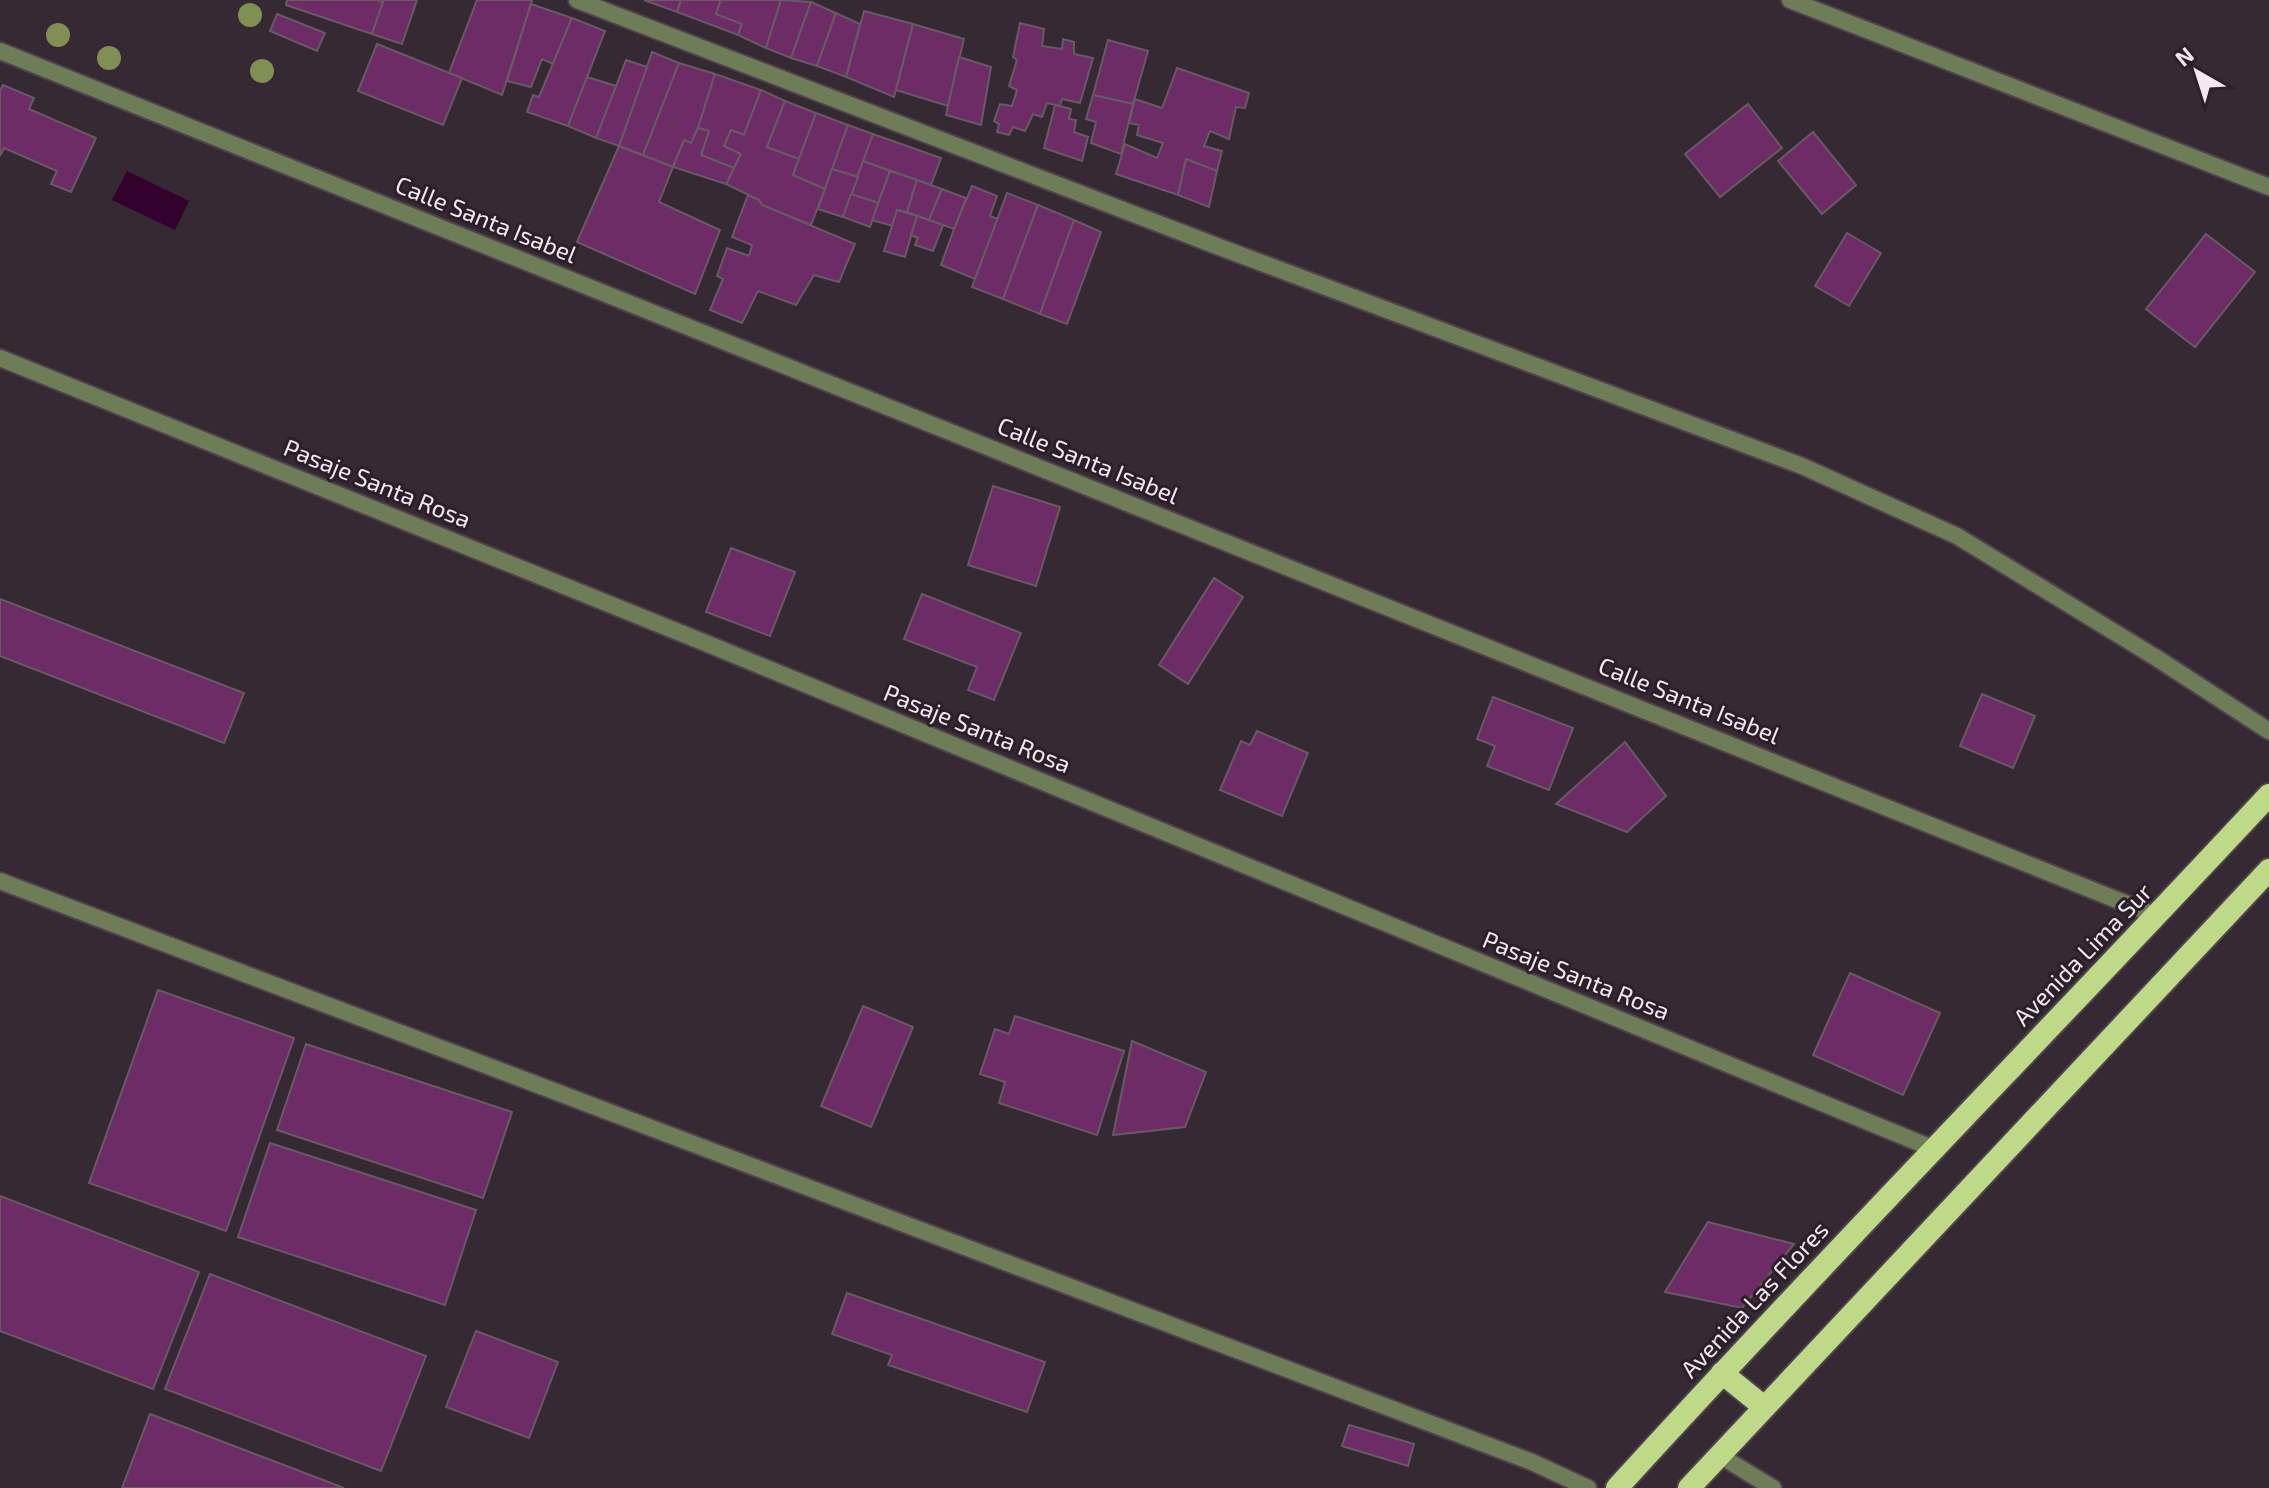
<svg xmlns="http://www.w3.org/2000/svg" width="2269" height="1488" viewBox="0 0 2269 1488" font-family="'Exo 2',sans-serif">
<style>
.water{fill:#32012e}
.building{fill:#6e2c66;stroke:#685a65;stroke-width:2}
.lines{fill:none;stroke-linecap:round;stroke-linejoin:round}
.minor-casing{stroke:#4f444d;stroke-width:20}
.trunk-casing{stroke:#4f444d;stroke-width:26}
.minor{stroke:#6f7c58;stroke-width:16}
.trunk{stroke:#beda88;stroke-width:22}
.tree{fill:#808f53}
.labels{text-anchor:middle;stroke-width:6;stroke-linejoin:round;paint-order:stroke}
.street-label{font-size:24px;fill:#f2e9f0;stroke:#2b1f29}
</style>
<rect width="100%" height="100%" fill="#352933"/>
<polygon class="water" points="127,171 189,201 175,230 112,200"/>
<g class="building">
<polygon points="287,0 378,0 383,2 372,34 286,5"/>
<polygon points="378,0 417,0 402,44 372,34 383,2"/>
<polygon points="477,0 532,0 502,95 449,73"/>
<polygon points="644,0 681,0 677,12"/>
<polygon points="681,0 721,0 716,14 742,24 738,35 677,12"/>
<polygon points="721,0 781,0 766,48 738,35 742,24 716,14"/>
<polygon points="781,0 811,2 791,58 766,48"/>
<polygon points="811,2 836,13 817,66 791,58"/>
<polygon points="531,4 572,18 553,64 542,59 531,87 507,81"/>
<polygon points="864,11 913,24 894,97 846,77"/>
<polygon points="836,13 860,24 846,77 817,66"/>
<polygon points="277,14 325,33 317,51 270,31"/>
<polygon points="572,18 605,31 568,126 527,112 533,95 539,97"/>
<polygon points="1020,23 1044,29 1042,46 1062,49 1063,39 1074,42 1074,54 1093,58 1080,103 1062,99 1060,106 1047,103 1042,117 1033,114 1025,131 1013,127 1009,135 997,132 999,124 994,121 1000,104 1012,106 1017,90 1009,86 1017,60 1013,57"/>
<polygon points="913,24 964,39 948,106 896,90"/>
<polygon points="1108,40 1148,51 1133,104 1093,95"/>
<polygon points="377,44 462,78 443,125 358,91"/>
<polygon points="652,52 679,63 643,155 619,146"/>
<polygon points="959,57 991,67 981,125 946,115"/>
<polygon points="626,60 647,67 619,146 596,138"/>
<polygon points="679,63 715,74 698,128 691,143 684,140 673,167 643,155"/>
<polygon points="1177,68 1249,93 1245,108 1236,107 1229,139 1210,131 1204,146 1222,151 1217,171 1186,159 1178,195 1116,174 1125,144 1157,158 1163,143 1137,135 1139,125 1129,123 1135,99 1162,108"/>
<polygon points="715,74 761,90 744,135 731,130 724,146 741,154 734,168 701,155 709,131 698,128"/>
<polygon points="587,77 616,86 596,138 568,126"/>
<polygon points="3,85 34,98 29,109 96,138 71,192 51,184 57,171 4,148 0,156 0,91"/>
<polygon points="761,90 785,101 767,147 799,159 793,175 825,189 811,225 762,205 759,200 726,184 741,154 724,146 731,130 744,135"/>
<polygon points="1093,95 1133,104 1121,154 1091,143 1096,122 1086,119"/>
<polygon points="785,101 816,113 799,159 767,147"/>
<polygon points="1748,104 1782,148 1720,197 1685,154"/>
<polygon points="1055,105 1071,109 1069,119 1076,120 1074,132 1088,137 1082,161 1044,148"/>
<polygon points="816,113 848,125 825,189 793,175"/>
<polygon points="848,125 873,134 858,177 832,169"/>
<polygon points="698,128 709,131 701,155 734,168 726,184 673,167 684,140 691,143"/>
<polygon points="1813,132 1856,185 1822,214 1778,161"/>
<polygon points="873,134 941,158 931,185 863,161"/>
<polygon points="619,146 673,167 659,202 720,230 695,294 577,242"/>
<polygon points="1186,159 1217,171 1209,207 1178,195"/>
<polygon points="863,161 890,171 878,203 851,194"/>
<polygon points="832,169 858,177 843,217 818,209"/>
<polygon points="890,171 917,180 907,212 897,210 893,226 872,220"/>
<polygon points="917,180 942,189 929,220 907,212"/>
<polygon points="972,186 997,196 990,216 998,219 975,279 941,265 954,229"/>
<polygon points="942,189 966,198 954,229 929,220"/>
<polygon points="1007,193 1038,205 1003,299 972,287"/>
<polygon points="851,194 878,203 870,227 843,217"/>
<polygon points="748,195 759,200 762,205 855,244 839,282 814,275 796,305 758,291 742,323 710,310 723,279 717,276 727,248 749,256 752,245 732,237"/>
<polygon points="1038,205 1074,220 1040,314 1003,299"/>
<polygon points="897,210 917,216 905,257 884,251"/>
<polygon points="917,216 943,225 933,251 915,245 918,238 911,235"/>
<polygon points="1074,220 1101,232 1067,324 1040,314"/>
<polygon points="1847,233 1881,253 1849,306 1815,286"/>
<polygon points="2206,234 2255,272 2195,347 2146,309"/>
<polygon points="993,486 1060,507 1036,586 968,565"/>
<polygon points="731,548 795,572 770,636 706,612"/>
<polygon points="1214,578 1243,597 1188,684 1159,665"/>
<polygon points="922,594 1021,633 994,700 968,690 977,667 904,639"/>
<polygon points="0,599 244,693 224,743 0,656"/>
<polygon points="1982,694 2035,716 2013,768 1960,746"/>
<polygon points="1493,697 1573,728 1549,790 1487,766 1495,746 1477,739"/>
<polygon points="1257,731 1308,753 1282,816 1220,790 1241,741 1250,745"/>
<polygon points="1625,742 1666,796 1627,832 1556,804"/>
<polygon points="1850,973 1940,1013 1903,1095 1813,1055"/>
<polygon points="158,990 294,1038 226,1231 89,1183"/>
<polygon points="863,1006 913,1027 871,1127 821,1106"/>
<polygon points="1015,1016 1124,1051 1097,1135 999,1103 1005,1082 980,1074 995,1029 1009,1034"/>
<polygon points="1132,1041 1206,1072 1185,1127 1113,1135"/>
<polygon points="306,1044 512,1112 483,1198 277,1130"/>
<polygon points="270,1143 476,1210 445,1305 238,1237"/>
<polygon points="0,1196 199,1272 153,1389 0,1331"/>
<polygon points="1708,1222 1794,1244 1742,1308 1665,1292"/>
<polygon points="210,1274 426,1356 381,1471 165,1389"/>
<polygon points="847,1293 1045,1362 1027,1412 888,1365 892,1355 832,1334"/>
<polygon points="476,1331 558,1362 529,1438 446,1407"/>
<polygon points="150,1414 344,1488 122,1488"/>
<polygon points="1349,1425 1414,1444 1408,1466 1342,1446"/>
</g>
<g class="lines">
<defs>
<g id="minor">
<polyline points="577,0 1222,248 1802,466 1957,536 2155,657 2269,731"/>
<polyline points="1790,0 2269,187"/>
<polyline points="0,51 2157,916"/>
<polyline points="0,358 708,644 1934,1149"/>
<polyline points="0,881 1532,1462 1588,1488"/>
<polyline points="1719,1455 1773,1488"/>
</g>
<g id="trunk">
<polyline points="1722,1373 1764,1407"/>
<path d="M1617 1488C1830 1254 2053 1027 2269 795"/>
<polyline points="1689,1488 2269,870"/>
</g>
</defs>
<use href="#minor" class="minor-casing"/>
<use href="#trunk" class="trunk-casing"/>
<use href="#minor" class="minor"/>
<use href="#trunk" class="trunk"/>
</g>
<g class="tree">
<circle cx="250" cy="15" r="12"/>
<circle cx="58" cy="35" r="12"/>
<circle cx="109" cy="58" r="12"/>
<circle cx="262" cy="71" r="12"/>
</g>
<g class="labels">
<g class="street-label">
<text transform="translate(486 220) rotate(22)" y="8">Calle Santa Isabel</text>
<text transform="translate(1088 461) rotate(22)" y="8">Calle Santa Isabel</text>
<text transform="translate(377 484) rotate(22)" y="8">Pasaje Santa Rosa</text>
<text transform="translate(1689 701) rotate(22)" y="8">Calle Santa Isabel</text>
<text transform="translate(977 729) rotate(22)" y="8">Pasaje Santa Rosa</text>
<text transform="translate(2083 955) rotate(-46)" y="8">Avenida Lima Sur</text>
<text transform="translate(1576 976) rotate(22)" y="8">Pasaje Santa Rosa</text>
<text transform="translate(1755 1300) rotate(-47)" y="8">Avenida Las Flores</text>
</g>
</g>
<g transform="translate(2197 72) rotate(321)" stroke="#2b1f29" stroke-width="6" paint-order="stroke">
<path d="M0-6L14 30L0 20L-14 30Z" fill="#f2e9f0"/>
<text y="-12" font-size="22" font-weight="bold" text-anchor="middle" fill="#f2e9f0">N</text>
</g>
</svg>
